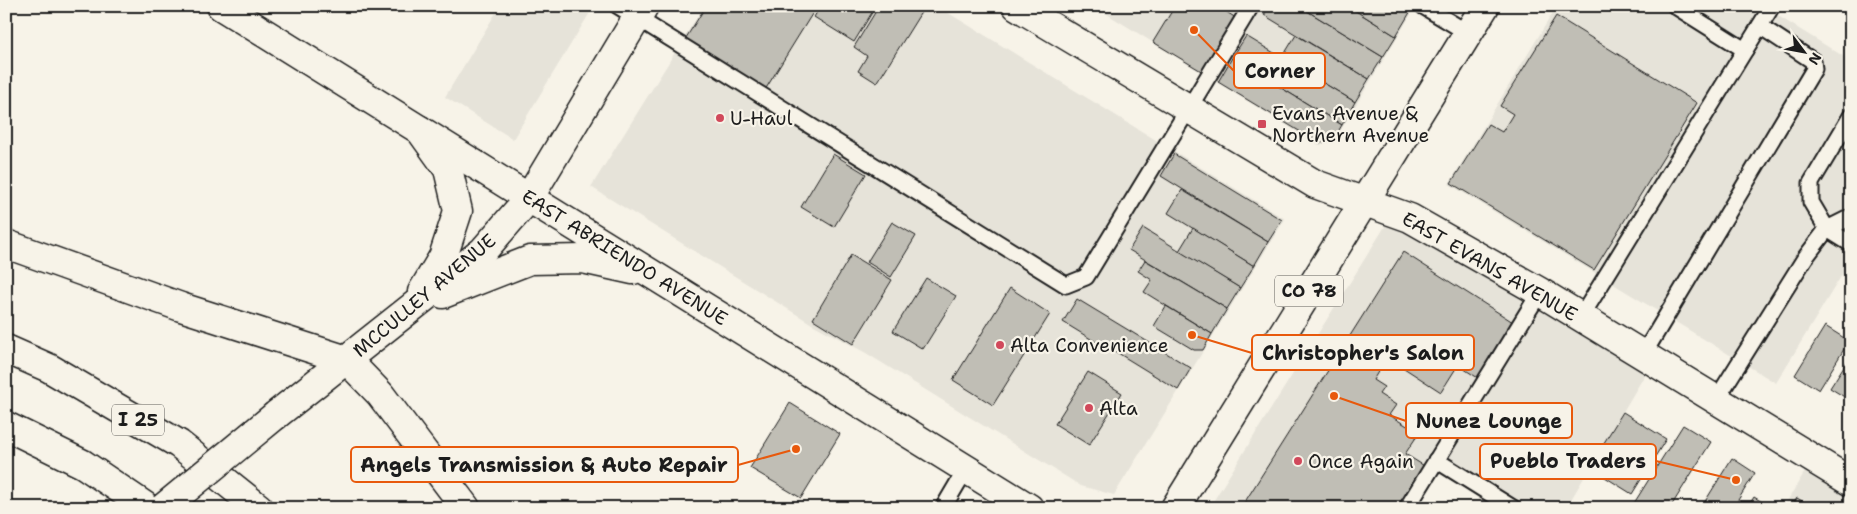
<svg xmlns="http://www.w3.org/2000/svg" width="1857" height="514" viewBox="0 0 1857 514" font-family="'Shantell Sans',sans-serif">
<style>
.built{fill:#e6e3d9}
.building{fill:#c0beb5;stroke:#1c1c1c}
.lines{fill:none;stroke-linecap:round;stroke-linejoin:round}
.lane-casing{stroke:#1c1c1c;stroke-width:19}
.street-casing{stroke:#1c1c1c;stroke-width:31}
.secondary-casing{stroke:#1c1c1c;stroke-width:31}
.primary-casing{stroke:#1c1c1c;stroke-width:31}
.highway-casing{stroke:#1c1c1c;stroke-width:31}
.lane{stroke:#f7f3e8;stroke-width:15}
.street{stroke:#f7f3e8;stroke-width:28}
.secondary{stroke:#f7f3e8;stroke-width:28}
.primary{stroke:#f7f3e8;stroke-width:28}
.highway{stroke:#f7f3e8;stroke-width:28}
.secondary-bridge-casing{stroke:#1c1c1c;stroke-width:31;stroke-linecap:butt}
.secondary-bridge{stroke:#f7f3e8;stroke-width:28}
.poi-dot{fill:#d1495b;stroke:#f7f3e8;stroke-width:2}
.labels{text-anchor:middle;stroke-width:4.5;stroke-linejoin:round;paint-order:stroke}
.shield{fill:#f7f3e8;stroke:#5e5c59;stroke-width:1}
.shield-label{font-size:18px;font-weight:bold;fill:#1c1c1c}
.poi-label{font-size:19px;fill:#1c1c1c;stroke:#f7f3e8;text-anchor:start}
.street-label{font-size:19px;fill:#1c1c1c;stroke:#f7f3e8}
.leader{fill:none;stroke:#e8590c;stroke-width:2}
.callout-dot{fill:#e8590c;stroke:#f7f3e8;stroke-width:2}
.callout{fill:#f7f3e8;stroke:#e8590c;stroke-width:2}
.callout-label{font-size:20px;text-anchor:middle;font-weight:bold;fill:#1c1c1c}
</style>
<rect width="100%" height="100%" fill="#f7f3e8"/>
<filter id="ink" filterUnits="userSpaceOnUse"><feTurbulence type="fractalNoise" baseFrequency=".02" numOctaves="2"/><feDisplacementMap in="SourceGraphic" scale="10" xChannelSelector="R" yChannelSelector="G"/><feConvolveMatrix kernelMatrix="1 2 1 2 8 2 1 2 1" color-interpolation-filters="sRGB"/></filter>
<g filter="url(#ink)">
<g class="built">
<polygon points="500,6 594,6 513,139 445,97"/>
<polygon points="704,6 937,6 1285,219 1114,495 1081,486 866,353 812,324 591,187"/>
<polygon points="1094,6 1416,6 1334,141 1319,145"/>
<polygon points="1557,6 1762,6 1851,61 1851,260 1776,383 1449,184"/>
<polygon points="1394,212 1653,361 1566,508 1513,508 1436,460 1407,508 1209,508"/>
<polygon points="1813,458 1851,482 1851,508 1783,508"/>
</g>
<g class="building">
<polygon points="706,6 817,6 765,90 684,41"/>
<polygon points="821,6 876,6 854,42 814,17"/>
<polygon points="879,6 925,6 877,83 858,71 867,56 854,47"/>
<polygon points="1175,6 1217,6 1236,18 1203,72 1153,42"/>
<polygon points="1269,6 1299,6 1383,57 1369,79 1264,15"/>
<polygon points="1299,6 1348,6 1396,36 1383,57"/>
<polygon points="1348,6 1408,6 1412,9 1396,36"/>
<polygon points="1556,16 1697,103 1594,270 1451,183 1488,124 1502,132 1513,114 1500,106"/>
<polygon points="1296,35 1369,79 1355,102 1282,58"/>
<polygon points="1246,36 1355,102 1342,125 1232,58"/>
<polygon points="1232,58 1342,125 1333,140 1319,143 1218,82"/>
<polygon points="833,154 866,174 834,227 801,207"/>
<polygon points="1174,154 1282,220 1268,242 1161,176"/>
<polygon points="1182,190 1268,242 1254,266 1168,213"/>
<polygon points="892,222 916,236 891,277 867,262"/>
<polygon points="1143,228 1240,288 1227,309 1129,250"/>
<polygon points="1193,228 1254,266 1240,288 1179,251"/>
<polygon points="1403,252 1513,322 1478,378 1458,365 1441,392 1387,357 1373,380 1384,387 1379,394 1396,405 1389,415 1419,433 1405,454 1426,467 1400,508 1241,508"/>
<polygon points="851,255 892,280 853,344 813,319"/>
<polygon points="1145,260 1227,309 1212,334 1144,292 1152,280 1138,271"/>
<polygon points="926,278 956,296 923,349 893,331"/>
<polygon points="1010,288 1050,314 993,405 953,380"/>
<polygon points="1077,299 1191,368 1178,390 1100,342 1099,344 1063,322"/>
<polygon points="1166,306 1212,334 1203,350 1194,350 1154,326"/>
<polygon points="1825,326 1849,341 1819,390 1795,375"/>
<polygon points="1851,355 1851,401 1830,388"/>
<polygon points="1088,372 1122,393 1089,445 1055,424"/>
<polygon points="790,403 840,434 801,498 750,468"/>
<polygon points="1623,412 1666,439 1632,494 1589,467"/>
<polygon points="1683,425 1711,442 1670,508 1631,508"/>
<polygon points="1732,458 1755,473 1733,508 1701,508"/>
<polygon points="1754,497 1772,508 1747,508"/>
<polygon points="1797,498 1814,508 1791,508"/>
</g>
<g class="lines">
<defs>
<g id="lane">
<polyline points="618,6 1066,285 1086,277 1251,6"/>
<polyline points="1423,6 1468,33"/>
<polyline points="1675,6 1745,50"/>
<polyline points="1851,116 1811,183 1811,202 1827,229 1851,217"/>
<polyline points="1581,317 1772,6"/>
<polyline points="1643,355 1814,69 1813,61 1760,26"/>
<polyline points="1716,400 1805,258 1827,229 1851,244"/>
<polyline points="1436,460 1513,508"/>
<polyline points="943,508 966,469"/>
<polyline points="1407,508 1540,292"/>
</g>
<polyline id="street" points="221,6 529,198"/>
<g id="secondary">
<polyline points="1017,6 1315,184 1410,218 1540,292 1851,482"/>
<polyline points="420,130 448,169 458,211 443,257 422,292"/>
<polyline points="529,198 1029,508"/>
<polyline points="443,294 530,260 583,259 633,270"/>
<polyline points="276,415 483,251 529,198 644,6"/>
</g>
<polyline id="primary" points="1175,508 1485,6"/>
<g id="highway">
<polyline points="6,244 181,307 347,360 380,394 466,508"/>
<polyline points="6,349 49,368 179,444 259,508"/>
<polyline points="6,426 83,464 148,508"/>
</g>
</defs>
<use href="#lane" class="lane-casing"/>
<use href="#street" class="street-casing"/>
<use href="#secondary" class="secondary-casing"/>
<use href="#primary" class="primary-casing"/>
<use href="#highway" class="highway-casing"/>
<use href="#lane" class="lane"/>
<use href="#street" class="street"/>
<use href="#secondary" class="secondary"/>
<use href="#primary" class="primary"/>
<use href="#highway" class="highway"/>
<defs>
<polyline id="secondary-bridge" points="163,508 276,415"/>
</defs>
<use href="#secondary-bridge" class="secondary-bridge-casing"/>
<use href="#secondary-bridge" class="secondary-bridge"/>
</g>
</g>
<g class="poi-dot">
<circle cx="720" cy="118" r="5"/>
<rect x="1257" y="119" width="10" height="10" rx="2.5"/>
<circle cx="1000" cy="345" r="5"/>
<circle cx="1089" cy="408" r="5"/>
<circle cx="1298" cy="461" r="5"/>
</g>
<g class="labels">
<g class="shield">
<rect x="1275" y="275.5" width="68" height="31" rx="4"/>
<rect x="112" y="404.5" width="52" height="31" rx="4"/>
</g>
<g class="shield-label">
<text x="1309" y="297">CO 78</text>
<text x="138" y="426">I 25</text>
</g>
<g class="poi-label">
<text x="1272" y="120">Evans Avenue &amp;<tspan x="1272" dy="22">Northern Avenue</tspan></text>
<text x="730" y="125">U-Haul</text>
<text x="1010" y="352">Alta Convenience</text>
<text x="1099" y="415">Alta</text>
<text x="1308" y="468">Once Again</text>
</g>
<g class="street-label">
<text transform="translate(625 257) rotate(32)" y="7">EAST ABRIENDO AVENUE</text>
<text transform="translate(1490 266) rotate(30)" y="7">EAST EVANS AVENUE</text>
<text transform="translate(424 295) rotate(-40)" y="7">MCCULLEY AVENUE</text>
</g>
</g>
<path class="leader" d="M1194 30L1234 71M1192 335L1252 353M1334 396L1406 421M1736 480L1656 461M796 449L738 465"/>
<g class="callout-dot">
<circle cx="1194" cy="30" r="5"/>
<circle cx="1192" cy="335" r="5"/>
<circle cx="1334" cy="396" r="5"/>
<circle cx="1736" cy="480" r="5"/>
<circle cx="796" cy="449" r="5"/>
</g>
<g class="callout">
<rect x="1234" y="53" width="91" height="35" rx="5"/>
<rect x="1252" y="335" width="222" height="35" rx="5"/>
<rect x="1406" y="403" width="166" height="35" rx="5"/>
<rect x="1480" y="444" width="176" height="35" rx="5"/>
<rect x="351" y="447" width="387" height="35" rx="5"/>
</g>
<g class="callout-label">
<text x="1280" y="78">Corner</text>
<text x="1363" y="360">Christopher's Salon</text>
<text x="1489" y="428">Nunez Lounge</text>
<text x="1568" y="468">Pueblo Traders</text>
<text x="544" y="472">Angels Transmission &amp; Auto Repair</text>
</g>
<rect width="1857" height="514" fill="none" stroke="#f7f3e8" stroke-width="25"/>
<rect x="12" y="12" width="1832" height="489" fill="none" stroke="#1c1c1c" stroke-width="2" filter="url(#ink)"/>
<g transform="translate(1804 52) rotate(122)" stroke="#f7f3e8" stroke-width="4" paint-order="stroke">
<path d="M0-4L9 19L0 12L-9 19Z" fill="#1c1c1c"/>
<text y="-8" font-size="14" font-weight="bold" text-anchor="middle" fill="#1c1c1c">N</text>
</g>
</svg>
